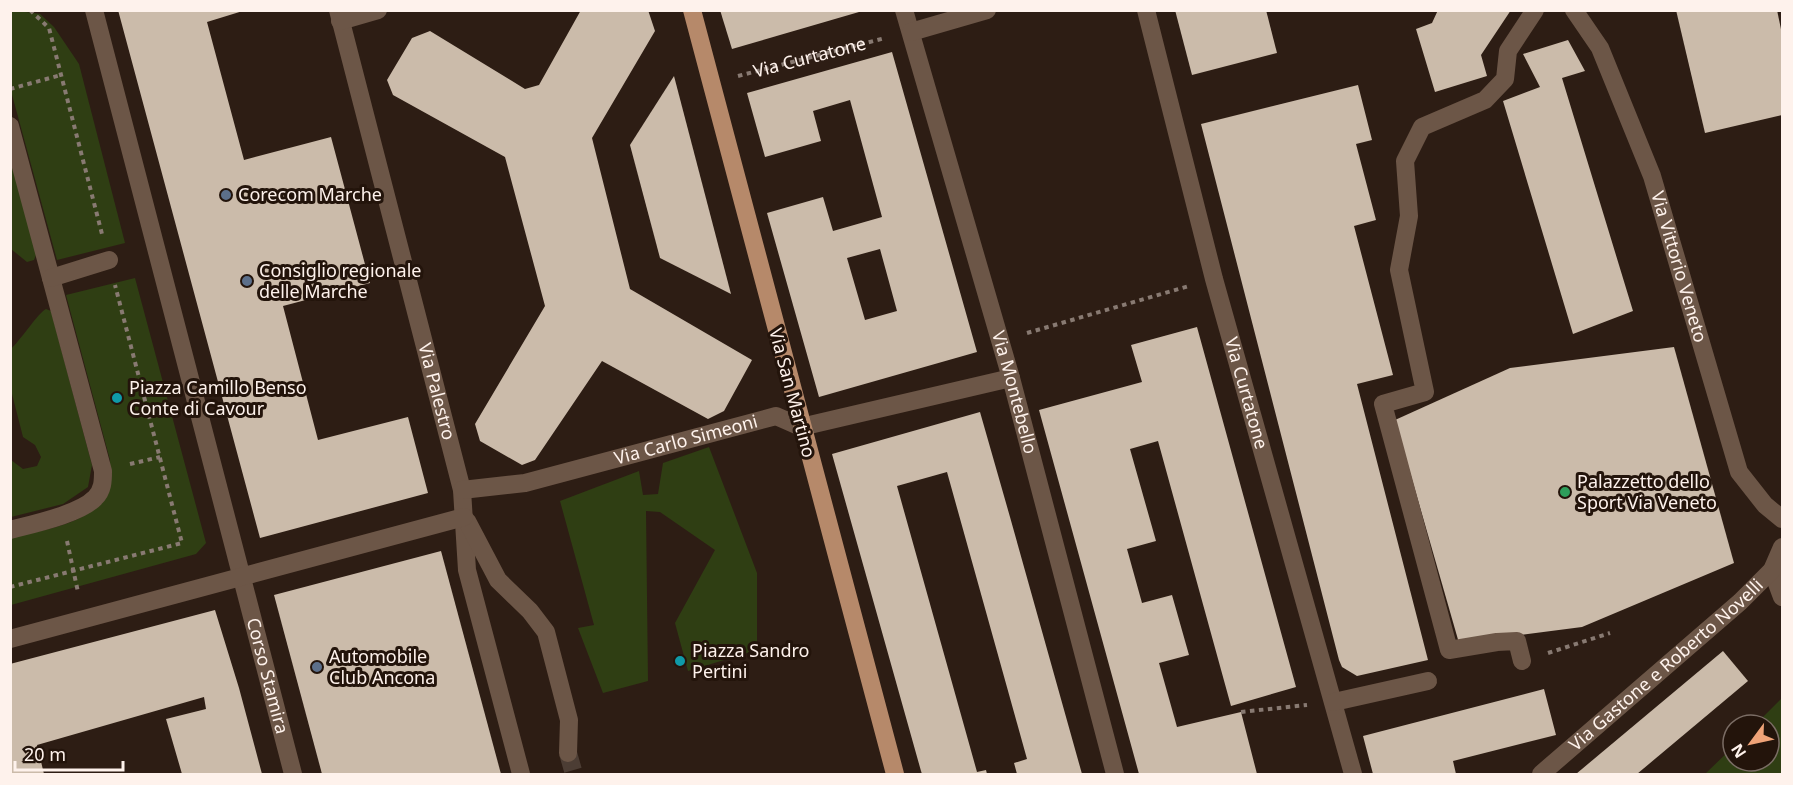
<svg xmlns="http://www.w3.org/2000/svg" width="1793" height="785" viewBox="0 0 1793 785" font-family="'Noto Sans',sans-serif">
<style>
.green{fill:#2f3e13}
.building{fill:#cbbbaa;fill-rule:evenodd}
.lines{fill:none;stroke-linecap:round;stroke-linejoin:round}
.minor-tunnel{stroke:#4c3d34;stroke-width:18;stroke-dasharray:18 9;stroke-linecap:butt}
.path{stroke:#887a72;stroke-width:4;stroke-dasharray:4.5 4.5;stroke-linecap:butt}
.minor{stroke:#6c5647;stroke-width:18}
.major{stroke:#b6896a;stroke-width:18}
.service-dot{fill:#5c6f8a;stroke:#23140b;stroke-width:2}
.culture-dot{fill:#0f9aa8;stroke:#23140b;stroke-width:2}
.leisure-dot{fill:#2e9e5b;stroke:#23140b;stroke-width:2}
.labels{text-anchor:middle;stroke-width:6;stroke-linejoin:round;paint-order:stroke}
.street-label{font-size:18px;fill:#fef2ec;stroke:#23140b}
.poi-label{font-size:18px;fill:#fef2ec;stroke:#23140b;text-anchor:start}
</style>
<rect width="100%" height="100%" fill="#2d1d14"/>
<g class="green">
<polygon points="11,10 40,14 54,27 79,64 125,243 57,260 11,91"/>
<polygon points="10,157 38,250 34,260 27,262 11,249"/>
<path d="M135 278 206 543 196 554 11 605V538C60 525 112 524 110 460L66 295Z"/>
<path d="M46 309 51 311 92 465 88 487 63 504 11 517V460L23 469 37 466 41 457 35 445 23 437 11 390 10 350C20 341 38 313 46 309Z"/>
<polygon points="709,447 757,573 757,650 688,671 675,623 715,550 660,512 646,511 648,681 603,693 578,628 594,625 560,501 639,471 643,495 658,494 663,463"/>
<polygon points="1782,698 1782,774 1705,774 1733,747 1733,761 1769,761 1769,725 1755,725"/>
</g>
<g class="building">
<polygon points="118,10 246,10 207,22 244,160 331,137 370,283 283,306 318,440 408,417 428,493 260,538"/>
<polygon points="581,10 648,10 655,31 592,138 630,289 752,360 724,411 708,419 602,361 535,460 522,465 480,441 475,424 545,306 505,157 393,95 387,80 412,38 430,31 525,89 539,85"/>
<polygon points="720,10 858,10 859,12 732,49"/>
<polygon points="1175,10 1266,10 1277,53 1192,75"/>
<polygon points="1438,10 1511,10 1481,55 1487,76 1435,92 1416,29 1432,23"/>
<polygon points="1676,10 1777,10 1782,34 1782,115 1705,133"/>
<polygon points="1568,40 1585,71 1562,78 1633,311 1573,334 1503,101 1540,87 1523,54"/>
<path d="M892 52 977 352 819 397 767 213 823 197 833 231 882 217 850 100 813 111 821 141 765 157 747 93ZM880 249 897 311 865 320 847 258Z"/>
<polygon points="674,76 731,294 660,258 630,145"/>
<polygon points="1358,85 1372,140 1356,144 1376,220 1354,226 1393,375 1357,384 1428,660 1357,676 1342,667 1339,660 1201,124"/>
<polygon points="1197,327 1296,687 1231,706 1158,441 1130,449 1156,541 1127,549 1142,603 1172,595 1189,655 1159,663 1177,727 1241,712 1257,774 1139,774 1039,410 1142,382 1131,345"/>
<polygon points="1674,347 1734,563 1582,627 1459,643 1395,420 1510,368"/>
<polygon points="980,412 1010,517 1082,774 1017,774 1014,763 1027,759 947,472 897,486 977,772 986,770 987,774 922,774 921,771 832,454"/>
<polygon points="441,551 501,774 322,774 274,595"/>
<polygon points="215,610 239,688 262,774 182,774 166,719 206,709 204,697 37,745 44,774 10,774 10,664"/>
<polygon points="1723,651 1748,681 1637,774 1576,774"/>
<polygon points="1544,689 1556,735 1453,761 1456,774 1373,774 1363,736"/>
</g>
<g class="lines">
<polyline class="minor-tunnel" points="568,753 574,774"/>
<g class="path">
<polyline points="30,10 49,28 102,234"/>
<path id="s1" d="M738 76 885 38"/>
<polyline points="10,89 61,75"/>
<polyline points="1027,333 1189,286"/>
<polyline points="130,464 160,457"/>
<polyline points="67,541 78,592"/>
<polyline points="10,587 182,543 115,285"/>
<polyline points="1548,653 1610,633"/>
<polyline points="1241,712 1307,705"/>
</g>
<g class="minor">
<path id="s2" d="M94 10 293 774"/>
<path id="s3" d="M338 10 462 490 467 570 521 774"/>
<path id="s4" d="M904 10 1011 378 1115 774"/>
<path id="s5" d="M1146 10 1214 279 1353 774"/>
<path id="s6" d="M1574 10 1600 48 1652 176 1739 472 1765 505 1782 519"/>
<polyline points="340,21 378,10"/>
<polyline points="911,32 987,10"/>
<path d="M10 126 103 471C103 481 103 490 95 498 80 514 33 524 10 530"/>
<polyline points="51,278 109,260"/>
<path id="s7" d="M462 490 525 483 776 416 801 427 1011 378"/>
<polyline points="467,521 498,580 530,611 546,632 569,720 568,753"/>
<polyline points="1772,570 1782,597"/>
<polyline points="10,639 464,517"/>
<polyline points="1522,661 1517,641 1497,642 1449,650 1383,404 1425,392 1399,270 1409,216 1405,161 1422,127 1485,100 1505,79 1508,51 1535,10"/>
<polyline points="1334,702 1428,681"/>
<path id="s8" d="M1541 774 1740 602 1772 570 1782 547"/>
</g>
<polyline class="major" points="692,10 895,774"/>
</g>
<g class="service-dot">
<circle cx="226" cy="195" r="6"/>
<circle cx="247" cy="281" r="6"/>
<circle cx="317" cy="667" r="6"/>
</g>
<g class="culture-dot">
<circle cx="117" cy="398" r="6"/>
<circle cx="680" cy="661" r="6"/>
</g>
<circle class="leisure-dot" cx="1565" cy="492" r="6"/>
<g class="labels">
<g class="street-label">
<text dy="6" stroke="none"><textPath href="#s1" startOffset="74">Via Curtatone</textPath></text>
<text dy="6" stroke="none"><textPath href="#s6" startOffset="279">Via Vittorio Veneto</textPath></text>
<text dy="6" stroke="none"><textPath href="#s3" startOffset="394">Via Palestro</textPath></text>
<text dy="6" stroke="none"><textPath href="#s4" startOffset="398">Via Montebello</textPath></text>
<text transform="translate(792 393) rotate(75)" y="6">Via San Martino</text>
<text dy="6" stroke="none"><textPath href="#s5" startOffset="396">Via Curtatone</textPath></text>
<text dy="6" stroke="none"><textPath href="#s7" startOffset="230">Via Carlo Simeoni</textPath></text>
<text dy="6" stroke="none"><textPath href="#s8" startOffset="166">Via Gastone e Roberto Novelli</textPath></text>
<text dy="6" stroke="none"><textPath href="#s2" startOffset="688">Corso Stamira</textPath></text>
</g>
<g class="poi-label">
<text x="238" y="201">Corecom Marche</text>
<text x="259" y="277">Consiglio regionale<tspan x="259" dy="21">delle Marche</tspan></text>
<text x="129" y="394">Piazza Camillo Benso<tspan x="129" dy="21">Conte di Cavour</tspan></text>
<text x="1577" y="488">Palazzetto dello<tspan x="1577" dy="21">Sport Via Veneto</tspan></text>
<text x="692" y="657">Piazza Sandro<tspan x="692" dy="21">Pertini</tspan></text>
<text x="329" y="663">Automobile<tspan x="329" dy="21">Club Ancona</tspan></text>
</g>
</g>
<rect width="1793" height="785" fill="none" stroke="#fef2ec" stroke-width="24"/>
<g transform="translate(1751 743) rotate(237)"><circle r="28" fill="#23140b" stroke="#7b6d65" stroke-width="1.5"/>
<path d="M0-4.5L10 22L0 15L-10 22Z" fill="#efa378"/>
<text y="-9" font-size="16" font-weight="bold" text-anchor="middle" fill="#fef2ec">N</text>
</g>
<path d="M15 761v9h108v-9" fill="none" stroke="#fef2ec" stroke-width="3"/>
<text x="24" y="761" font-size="18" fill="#fef2ec" stroke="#23140b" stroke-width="4.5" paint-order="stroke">20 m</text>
</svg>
